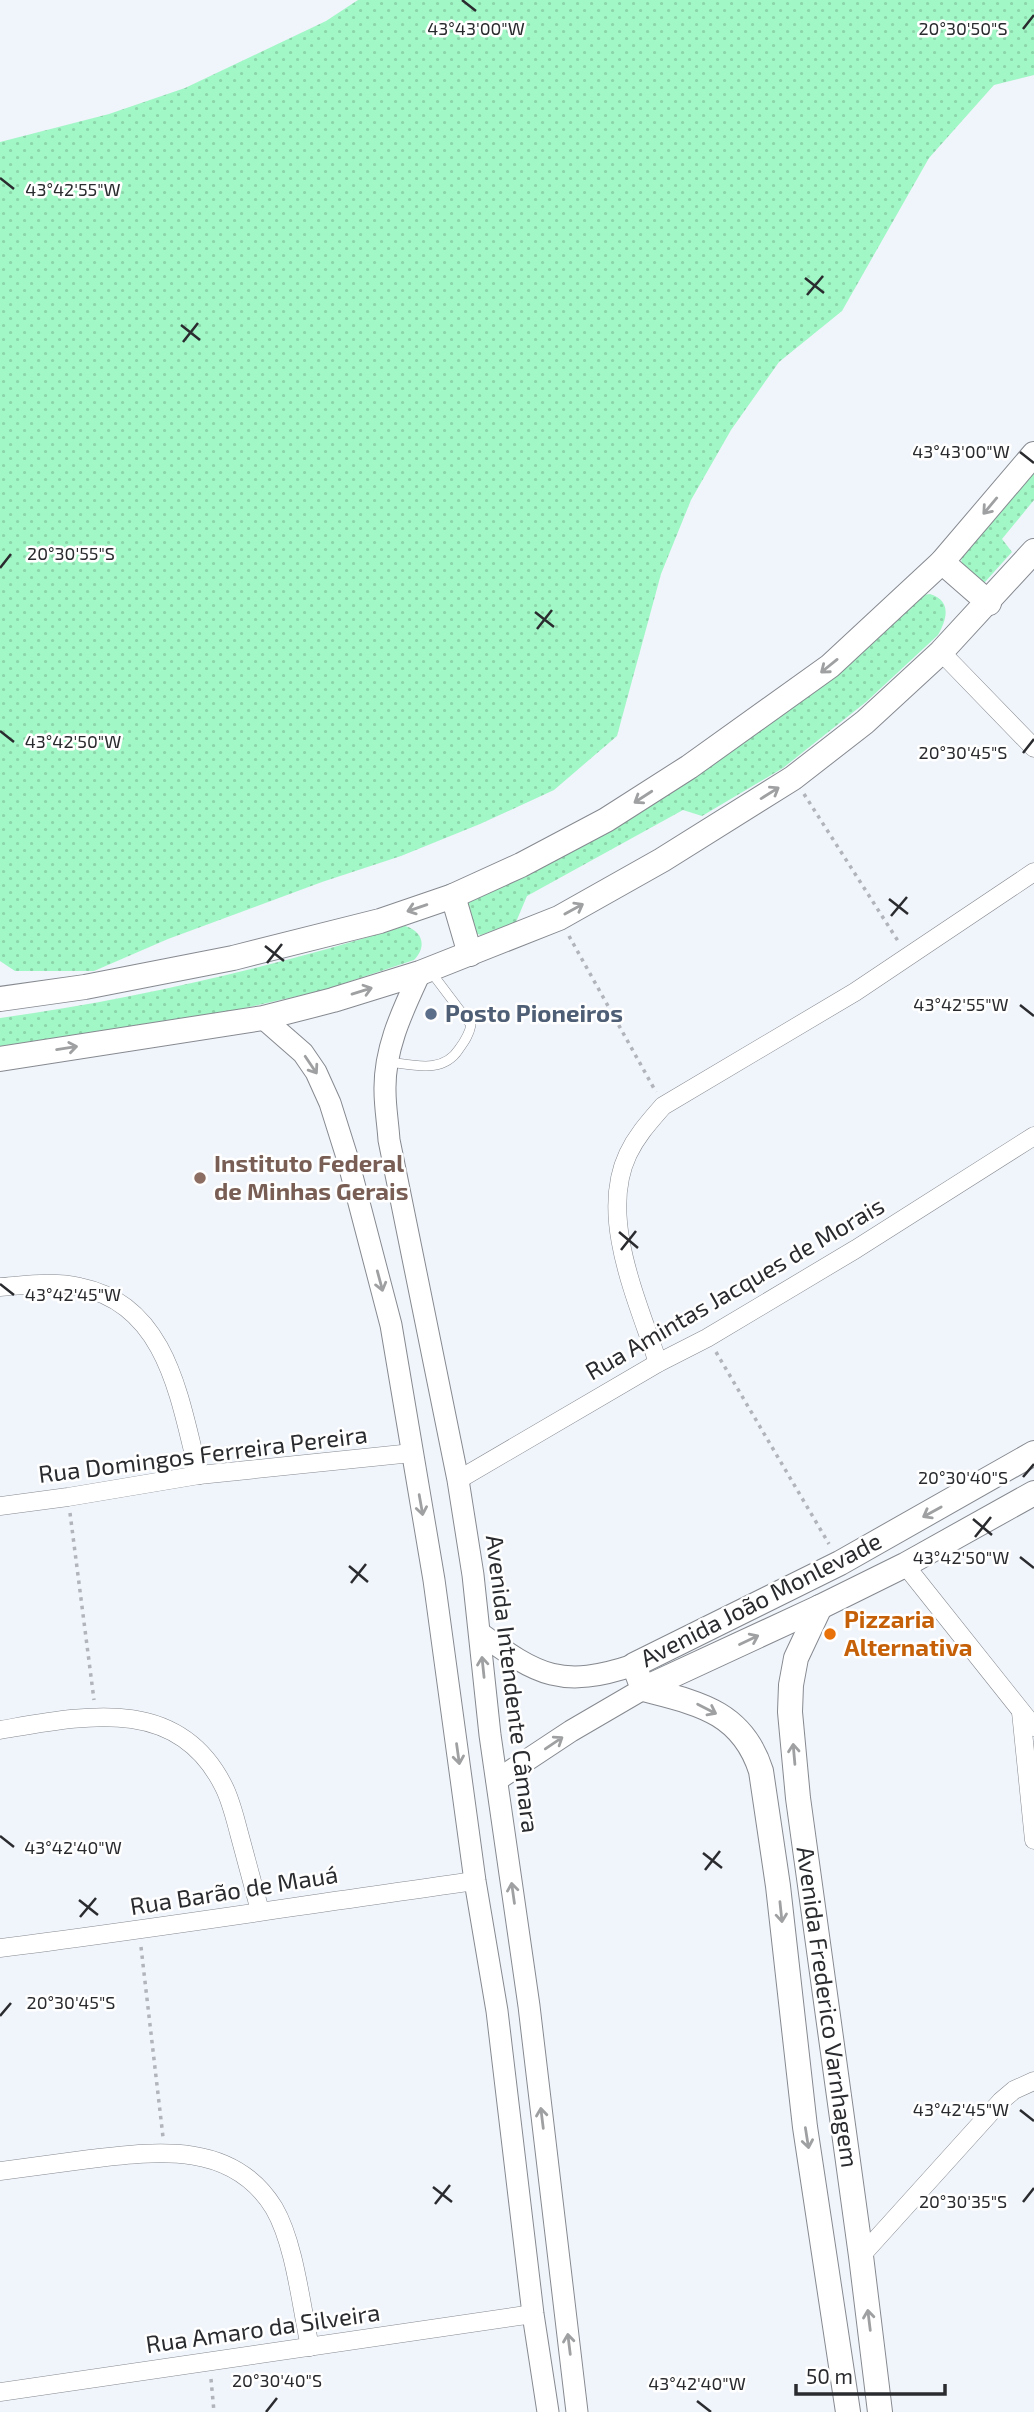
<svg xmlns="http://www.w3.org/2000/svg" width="1034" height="2412" viewBox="0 0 1034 2412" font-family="'Exo 2',sans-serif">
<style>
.grass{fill:url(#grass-dots)}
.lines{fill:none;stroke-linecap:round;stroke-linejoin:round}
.service-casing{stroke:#868a90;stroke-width:10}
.minor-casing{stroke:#868a90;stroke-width:19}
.tertiary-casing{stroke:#868a90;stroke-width:23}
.secondary-casing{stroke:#868a90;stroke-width:26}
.path{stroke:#b1b4ba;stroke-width:3.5;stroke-dasharray:3.5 5;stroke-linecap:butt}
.service{stroke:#fff;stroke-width:9}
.minor{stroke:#fff;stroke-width:18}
.tertiary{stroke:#fff;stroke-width:21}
.secondary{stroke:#fff;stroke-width:24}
.oneway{stroke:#9fa0a1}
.ticks{fill:none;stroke:#2a2b2e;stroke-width:2.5}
.service-dot{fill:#5c6f8a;stroke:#fff;stroke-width:2.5}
.education-dot{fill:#8d6e63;stroke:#fff;stroke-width:2.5}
.food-dot{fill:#e8710a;stroke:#fff;stroke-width:2.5}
.labels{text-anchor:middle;stroke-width:5;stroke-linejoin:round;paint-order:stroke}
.service-label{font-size:24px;font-weight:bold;fill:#4e5e75;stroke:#fff;text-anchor:start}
.education-label{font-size:24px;font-weight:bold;fill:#785e54;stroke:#fff;text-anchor:start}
.street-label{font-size:24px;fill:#2a2b2e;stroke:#fff}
.food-label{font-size:24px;font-weight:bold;fill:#c56008;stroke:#fff;text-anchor:start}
.ticks-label{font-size:18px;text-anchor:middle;fill:#2a2b2e;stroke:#fff;stroke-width:5;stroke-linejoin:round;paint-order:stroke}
</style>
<defs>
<pattern id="grass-dots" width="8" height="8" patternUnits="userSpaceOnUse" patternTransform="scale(1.75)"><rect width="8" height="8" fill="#a2f7c6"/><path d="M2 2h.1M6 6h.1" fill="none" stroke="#8cd4aa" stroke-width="1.8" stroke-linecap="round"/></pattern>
</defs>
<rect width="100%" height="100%" fill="#f0f4fb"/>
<g class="grass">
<polygon points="358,0 1034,0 1034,75 994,85 929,158 842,311 779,362 731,430 691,500 661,574 617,736 554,790 480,824 401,856 322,882 168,939 94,971 15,971 0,961 0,142 109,114 185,88 326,21"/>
<polygon points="1034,468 1034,500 1002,539 1012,552 985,582 977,582 961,567 962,552"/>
<path d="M930 594C952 601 947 619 938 635L866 702 783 768 702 816 683 810 527 896 516 922 481 935 474 933 466 904 471 899 501 885 673 792 837 674 923 595Z"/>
<path d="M405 926C423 931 427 947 414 960L324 990 215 1015 0 1049V1018C138 999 272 967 405 926Z"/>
</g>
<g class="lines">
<defs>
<path id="service" d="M389 1062C414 1065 443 1074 459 1049 465 1041 469 1035 471 1025L431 972"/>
<g id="minor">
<polyline points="941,652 1034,748"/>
<path d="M0 1287C27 1285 54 1281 80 1287 169 1305 180 1403 199 1475"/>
<path d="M658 1363C638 1301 598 1217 628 1154 637 1135 650 1121 663 1106L855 992 1034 872"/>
<polyline points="458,1480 658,1363 707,1338 856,1249 1034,1136"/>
<polyline points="0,1506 68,1497 199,1475 412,1453"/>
<polyline points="905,1565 1034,1727"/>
<polyline points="1021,1712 1034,1840"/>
<path d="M0 1730C83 1716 178 1694 224 1787 231 1801 235 1818 239 1833 246 1859 253 1885 260 1911"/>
<path d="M0 1948C159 1928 316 1903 475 1881"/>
<path d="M0 2171C30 2167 60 2163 90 2159 157 2151 233 2141 274 2208 295 2244 301 2306 310 2347"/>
<polyline points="861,2256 1001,2101 1014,2090 1034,2081"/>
<polyline points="0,2392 533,2314"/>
</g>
<g id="tertiary">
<path d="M420 973C403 1010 384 1048 385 1091 385 1107 388 1124 389 1140L458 1480 473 1575 490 1735 529 2006 577 2412"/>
<polyline points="263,1018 303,1053 316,1072 330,1103 347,1157 391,1325 434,1580 475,1881 497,2011 533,2314 548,2412"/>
<path d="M480 1633C538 1676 562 1689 634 1665"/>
<polyline points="497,1780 571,1731 643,1689"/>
</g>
<g id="secondary">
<polyline points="942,562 989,603"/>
<polyline points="453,896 470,954"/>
<polyline points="0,999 85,987 233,958 380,921 453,896 521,865 606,820 689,767 830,666 942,562 1034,454"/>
<polyline points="0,1059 263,1018 333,1000 420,973 559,918 662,860 793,778 865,722 941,652 1034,551"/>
<polyline points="820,1607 796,1658 791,1685 790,1712 798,1798 861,2256 880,2412"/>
<path d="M643 1689C697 1703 742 1711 761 1771L778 1886 805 2127 848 2412"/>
<polyline points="643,1689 634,1665 840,1563 1034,1453"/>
<polyline points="643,1689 820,1607 905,1565 1034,1493"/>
</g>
</defs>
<use href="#service" class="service-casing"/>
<use href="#minor" class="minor-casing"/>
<use href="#tertiary" class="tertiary-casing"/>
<use href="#secondary" class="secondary-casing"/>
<g class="path">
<polyline points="804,794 898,941"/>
<polyline points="569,936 656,1092"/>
<polyline points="716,1352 829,1544"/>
<polyline points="70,1513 94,1700"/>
<polyline points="141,1947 163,2137"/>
<polyline points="211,2379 214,2412"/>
</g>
<use href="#service" class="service"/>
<use href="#minor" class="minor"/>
<use href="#tertiary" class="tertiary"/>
<use href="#secondary" class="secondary"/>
</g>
<defs><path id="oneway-shaft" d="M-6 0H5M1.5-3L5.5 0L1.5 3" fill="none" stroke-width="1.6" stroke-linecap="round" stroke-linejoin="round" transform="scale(1.75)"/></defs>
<g class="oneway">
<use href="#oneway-shaft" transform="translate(990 506) rotate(130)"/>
<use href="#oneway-shaft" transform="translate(829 666) rotate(141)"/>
<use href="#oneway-shaft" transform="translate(770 793) rotate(-32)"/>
<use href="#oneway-shaft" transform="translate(643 797) rotate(147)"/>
<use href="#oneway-shaft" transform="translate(417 908) rotate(161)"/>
<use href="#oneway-shaft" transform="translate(574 909) rotate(-29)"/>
<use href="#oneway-shaft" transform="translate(362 991) rotate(-17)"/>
<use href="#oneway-shaft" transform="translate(67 1048) rotate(-9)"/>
<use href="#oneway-shaft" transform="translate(311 1065) rotate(56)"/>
<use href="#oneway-shaft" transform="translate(380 1281) rotate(75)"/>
<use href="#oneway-shaft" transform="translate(421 1505) rotate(80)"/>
<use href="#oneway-shaft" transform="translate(932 1512) rotate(151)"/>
<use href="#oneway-shaft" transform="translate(749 1640) rotate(-25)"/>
<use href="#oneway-shaft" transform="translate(483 1667) rotate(-96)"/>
<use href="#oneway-shaft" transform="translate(707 1709) rotate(27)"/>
<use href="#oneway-shaft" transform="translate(554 1743) rotate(-34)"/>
<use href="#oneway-shaft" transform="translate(458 1754) rotate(82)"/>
<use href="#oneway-shaft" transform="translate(794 1754) rotate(-95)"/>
<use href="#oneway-shaft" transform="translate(513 1893) rotate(-98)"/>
<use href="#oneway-shaft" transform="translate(781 1912) rotate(84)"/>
<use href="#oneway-shaft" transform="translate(542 2118) rotate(-97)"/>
<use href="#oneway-shaft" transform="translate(807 2138) rotate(81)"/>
<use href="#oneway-shaft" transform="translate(869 2320) rotate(-97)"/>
<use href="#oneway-shaft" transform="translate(569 2344) rotate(-97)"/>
</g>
<path class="ticks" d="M462 0 476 11M1023 29 1034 15M0 178 14 189M805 278 824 293M807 295 823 276M181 325 200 340M183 342 198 323M1020 452 1034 463M0 568 11 554M535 612 554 627M537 629 552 610M0 731 14 742M1023 753 1034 739M889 899 908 914M891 916 907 897M265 946 284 961M267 963 282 944M1020 1005 1034 1016M619 1232 638 1248M621 1250 636 1231M0 1284 14 1295M1023 1477 1034 1464M973 1519 992 1535M975 1537 991 1517M1020 1557 1034 1568M349 1566 368 1582M351 1583 366 1564M0 1836 14 1847M703 1853 722 1868M705 1870 720 1851M79 1900 98 1915M80 1917 96 1898M0 2016 11 2003M1020 2110 1034 2121M433 2187 452 2202M1023 2202 1034 2188M435 2204 450 2185M697 2401 711 2412M266 2412 277 2398"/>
<circle class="service-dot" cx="431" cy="1014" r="7"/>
<circle class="education-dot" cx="200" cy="1178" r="7"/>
<circle class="food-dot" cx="830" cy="1634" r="7"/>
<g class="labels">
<g class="service-label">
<text x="445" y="1022">Posto Pioneiros</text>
</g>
<g class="education-label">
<text x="214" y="1172">Instituto Federal<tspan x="214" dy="28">de Minhas Gerais</tspan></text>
</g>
<g class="street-label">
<text transform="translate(735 1289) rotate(-30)" y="8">Rua Amintas Jacques de Morais</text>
<text transform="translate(203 1455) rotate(-7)" y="8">Rua Domingos Ferreira Pereira</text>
<text transform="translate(761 1600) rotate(-27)" y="8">Avenida João Monlevade</text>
<text transform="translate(512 1684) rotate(83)" y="8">Avenida Intendente Câmara</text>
<text transform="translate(234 1891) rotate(-9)" y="8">Rua Barão de Mauá</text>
<text transform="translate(827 2007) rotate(82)" y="8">Avenida Frederico Varnhagem</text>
<text transform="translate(263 2329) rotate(-8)" y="8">Rua Amaro da Silveira</text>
</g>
<g class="food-label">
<text x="844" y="1628">Pizzaria<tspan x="844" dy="28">Alternativa</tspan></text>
</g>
</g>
<g class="ticks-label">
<text x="476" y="35">43°43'00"W</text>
<text x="963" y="35">20°30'50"S</text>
<text x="73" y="196">43°42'55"W</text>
<text x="961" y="458">43°43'00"W</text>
<text x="71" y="560">20°30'55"S</text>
<text x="73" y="748">43°42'50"W</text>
<text x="963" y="759">20°30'45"S</text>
<text x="961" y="1011">43°42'55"W</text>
<text x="73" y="1301">43°42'45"W</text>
<text x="963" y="1484">20°30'40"S</text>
<text x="961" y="1564">43°42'50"W</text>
<text x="73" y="1854">43°42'40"W</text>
<text x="71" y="2009">20°30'45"S</text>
<text x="961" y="2116">43°42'45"W</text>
<text x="963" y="2208">20°30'35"S</text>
<text x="277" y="2387">20°30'40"S</text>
<text x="697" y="2390">43°42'40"W</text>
</g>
<path d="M796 2384v10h149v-10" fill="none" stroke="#2a2b2e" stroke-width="3.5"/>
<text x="806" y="2384" font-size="21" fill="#2a2b2e" stroke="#ffffff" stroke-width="5" paint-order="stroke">50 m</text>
</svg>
